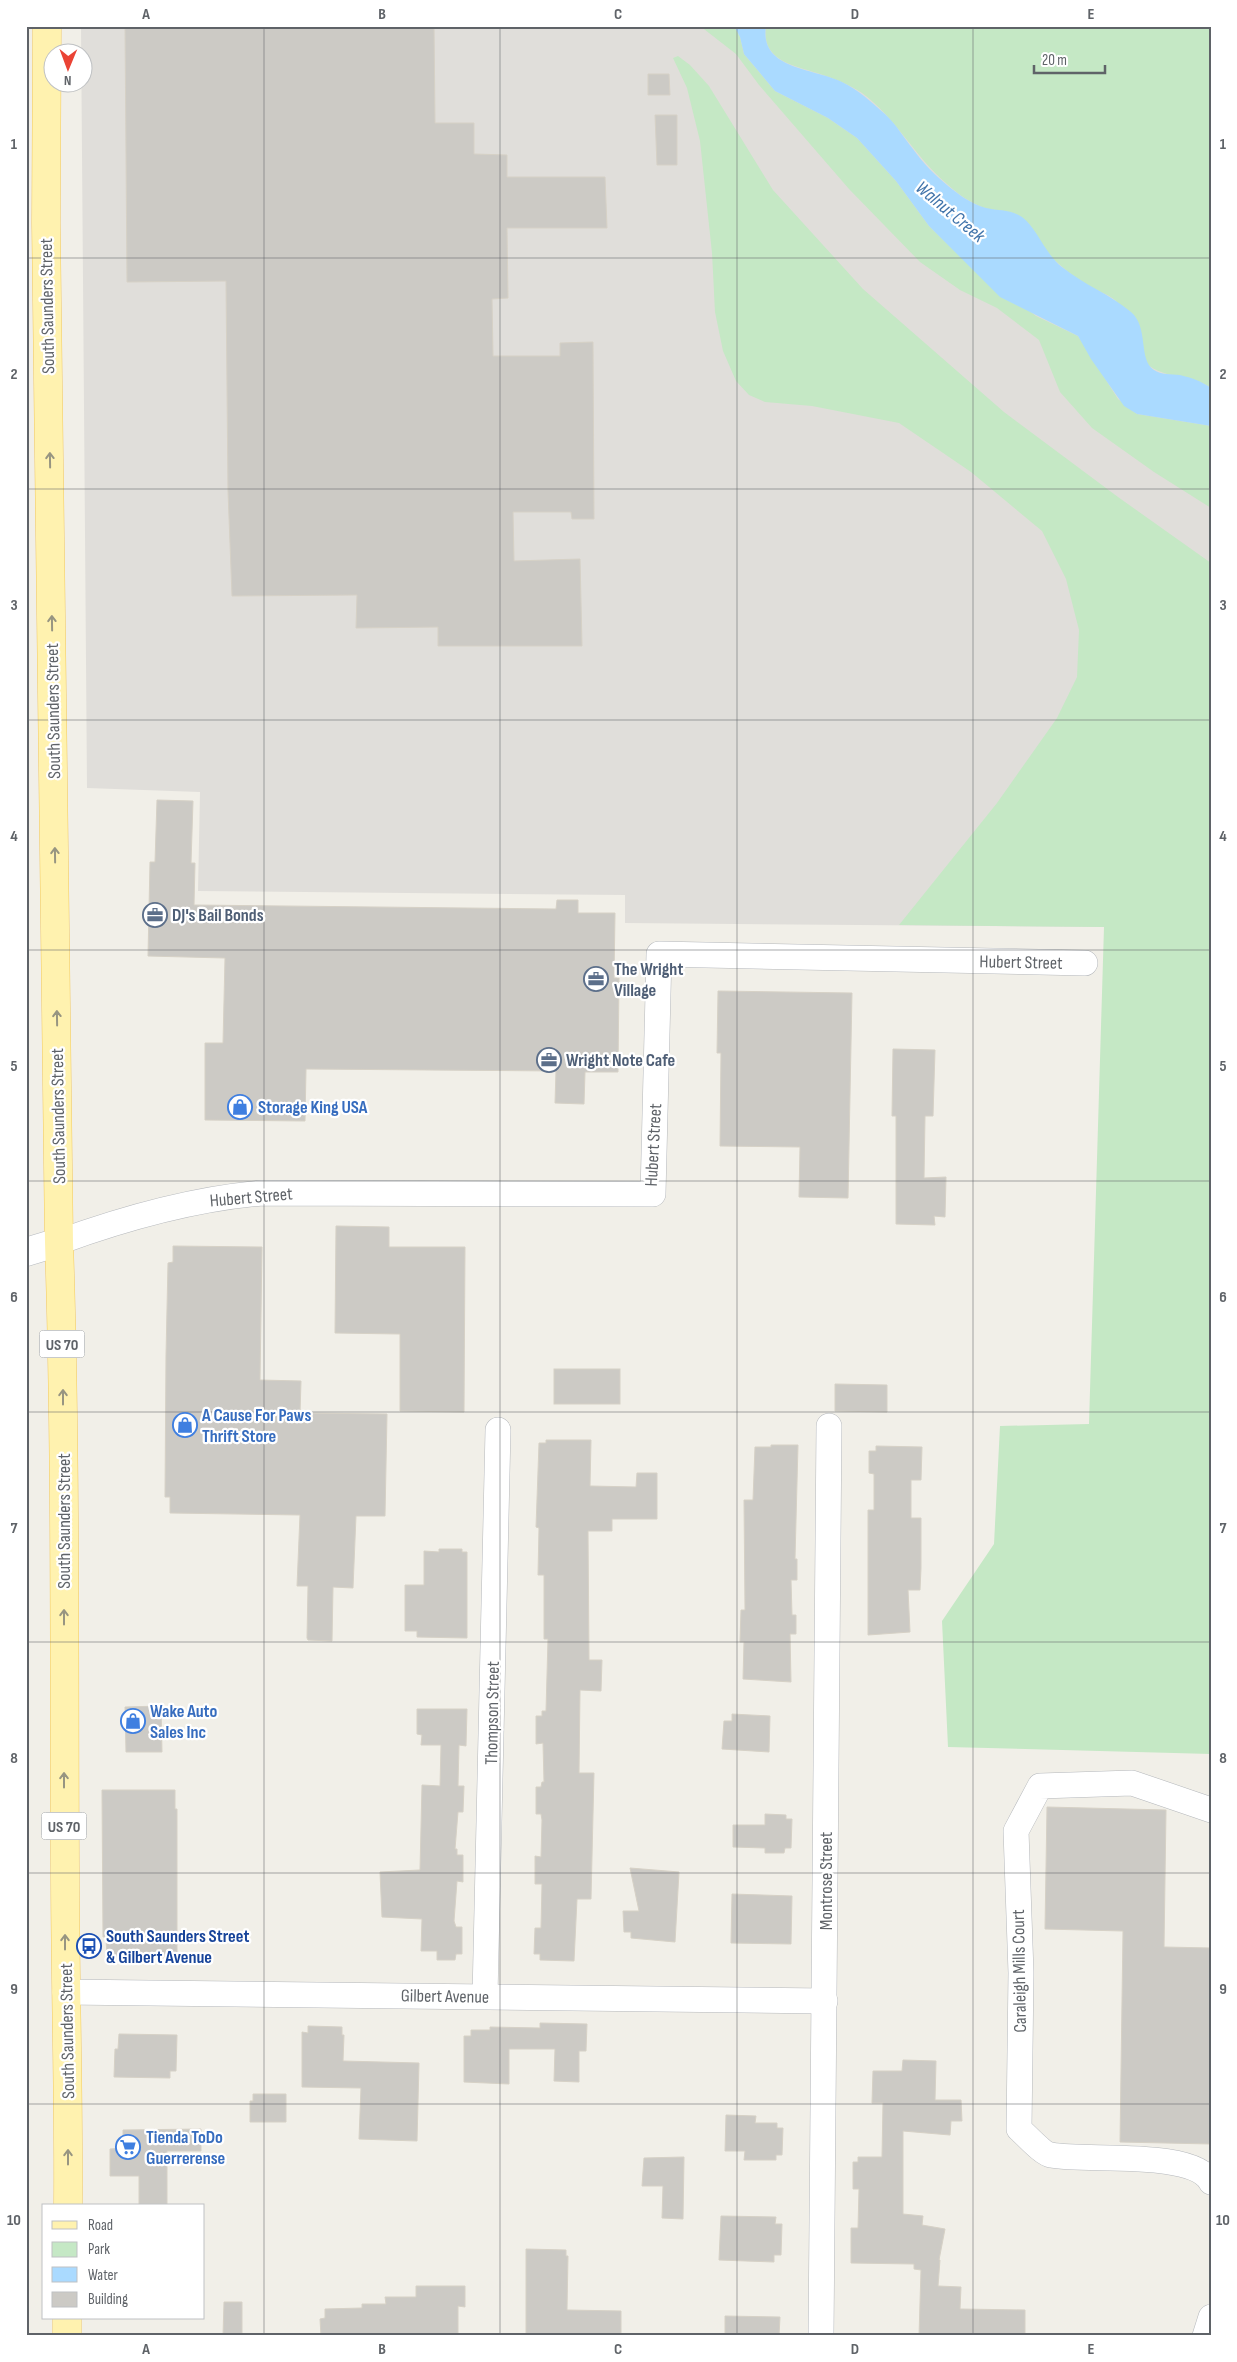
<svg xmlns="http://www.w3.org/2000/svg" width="1237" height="2362" viewBox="0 0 1237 2362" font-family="'Sofia Sans Condensed',sans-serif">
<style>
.industrial{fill:#e0deda}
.green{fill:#c5e8c5}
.water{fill:#aadaff}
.building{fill:#cccac5;stroke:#d6d1c6}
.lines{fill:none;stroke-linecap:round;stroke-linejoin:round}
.street-casing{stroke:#b5b8bc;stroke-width:26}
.secondary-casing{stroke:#b6babf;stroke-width:29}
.primary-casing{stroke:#f2c960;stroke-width:29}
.street{stroke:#fff;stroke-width:25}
.secondary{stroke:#fff;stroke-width:28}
.primary{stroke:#fff2af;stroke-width:28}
.oneway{stroke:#979581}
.grid{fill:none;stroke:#5f6368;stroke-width:1;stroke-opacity:0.55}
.labels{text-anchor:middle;stroke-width:4.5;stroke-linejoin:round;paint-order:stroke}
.shield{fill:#fff;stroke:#8f9295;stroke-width:1}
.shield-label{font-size:16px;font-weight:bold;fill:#5f6368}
.street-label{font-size:18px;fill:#5f6368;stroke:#fff}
.service-label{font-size:18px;font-weight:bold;fill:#4e5e75;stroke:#fff;text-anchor:start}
.shop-label{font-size:18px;font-weight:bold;fill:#366cbe;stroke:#fff;text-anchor:start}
.transit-label{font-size:18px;font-weight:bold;fill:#164399;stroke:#fff;text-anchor:start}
.water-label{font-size:19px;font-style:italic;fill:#4174aa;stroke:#fff}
.neatline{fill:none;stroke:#5f6368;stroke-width:2}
.grid-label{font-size:16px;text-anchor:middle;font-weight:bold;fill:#5f6368}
</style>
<rect width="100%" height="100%" fill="#f1efe8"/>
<polygon class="industrial" points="81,26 1211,26 1211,928 625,923 625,895 198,891 200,792 87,788"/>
<g class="green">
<polygon points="700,26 734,26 740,37 744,54 775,91 828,118 857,138 896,181 929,226 963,259 1036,316 1078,336 1118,399 1137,414 1211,426 1211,508 1154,472 1092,428 1060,392 1039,340 997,308 960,290 920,262 849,189 759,85 736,54"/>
<path d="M766 26H1211V388C1191 374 1164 379 1147 364 1142 353 1121 305 1115 300 1108 294 1097 291 1088 286 1075 278 1062 267 1050 256 1039 245 1034 225 1021 217 1009 209 998 212 985 208 970 203 958 194 947 184 915 157 896 118 862 93 848 84 833 78 817 73 792 65 761 60 766 26Z"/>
<polygon points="678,56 690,65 709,86 773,190 863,289 1004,412 1118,497 1211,563 1211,1754 948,1747 942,1621 994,1544 1000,1426 1089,1424 1104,927 899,925 997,803 1057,718 1077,677 1079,630 1066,579 1042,531 971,472 899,423 812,406 765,402 749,395 736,381 723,351 715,312 712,253 700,141 687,88 673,58"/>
</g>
<path class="water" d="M734 26H766C759 70 815 68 842 82 859 90 871 102 885 114 896 124 904 138 913 149 922 162 935 175 947 185 958 194 971 204 986 208 999 211 1010 209 1022 217 1037 228 1045 254 1062 267 1084 285 1110 294 1131 312 1149 327 1138 360 1154 370 1161 375 1171 374 1180 375 1192 378 1201 381 1211 388V426L1137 414 1124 406 1091 359 1078 336 1000 297 929 226 896 181 857 138 828 118 775 91 744 54 740 37Z"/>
<g class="building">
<polygon points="125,26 434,26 435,123 474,123 474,154 507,155 507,177 605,177 607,228 507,228 508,298 492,299 493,356 560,356 560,343 593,342 594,519 572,519 571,512 513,512 514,561 580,559 582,646 438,646 438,627 356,628 357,595 232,596 228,491 226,281 127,282"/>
<polygon points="648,74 669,74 670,95 648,95"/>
<polygon points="655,115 677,115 677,165 657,165"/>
<polygon points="157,800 193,801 191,863 195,863 194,905 556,909 557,900 578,900 578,913 615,913 614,978 619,978 618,1072 585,1072 584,1104 555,1103 556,1071 306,1069 305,1121 205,1120 205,1043 223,1043 225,958 148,956 150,862 155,862"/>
<polygon points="718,991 852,993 848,1198 799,1197 800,1147 720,1146 721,1053 717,1053"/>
<polygon points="893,1049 935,1050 933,1116 925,1116 924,1178 946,1177 945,1217 934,1216 935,1225 896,1224 896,1116 892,1116"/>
<polygon points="336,1226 389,1227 389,1247 465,1247 464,1412 400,1411 400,1334 335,1333"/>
<polygon points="173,1246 262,1247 260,1380 301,1381 300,1413 387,1414 385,1516 356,1516 353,1588 333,1587 332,1641 308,1640 307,1638 308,1586 297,1586 300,1515 170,1513 170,1497 165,1497 166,1355 168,1263 173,1262"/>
<rect x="554" y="1369" width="66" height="35"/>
<polygon points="835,1384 887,1385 887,1412 835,1411"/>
<polygon points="546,1440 591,1440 590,1486 636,1487 637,1473 657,1473 657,1519 612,1519 612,1531 588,1531 589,1660 602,1660 601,1691 580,1690 579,1773 594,1773 591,1899 577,1899 574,1961 540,1960 540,1954 534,1954 535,1928 541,1928 542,1884 535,1884 535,1856 541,1857 542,1820 541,1814 536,1814 536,1787 541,1787 542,1782 544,1782 543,1743 536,1744 536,1716 542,1716 542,1711 546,1711 548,1639 544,1639 544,1575 538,1575 539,1528 536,1527 539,1443 546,1443"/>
<polygon points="771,1445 798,1445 795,1559 797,1559 797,1580 791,1580 792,1615 796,1615 796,1634 790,1634 791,1682 743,1679 744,1642 740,1642 741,1610 745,1610 744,1500 753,1500 755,1447 771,1447"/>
<polygon points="876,1446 922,1447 921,1480 911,1480 911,1518 921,1518 921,1568 920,1590 908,1590 910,1632 868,1635 868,1510 874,1510 874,1474 869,1473 869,1451 876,1451"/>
<polygon points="439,1549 462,1549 462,1552 467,1552 467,1638 417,1637 417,1631 405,1631 405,1585 424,1585 424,1551 439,1552"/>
<polygon points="161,1706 162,1752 126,1752 125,1707"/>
<polygon points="417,1709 467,1709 466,1746 459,1745 458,1786 464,1786 463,1812 458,1812 455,1849 457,1849 457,1855 463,1855 463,1882 457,1881 454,1921 456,1927 462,1927 462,1954 456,1954 455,1960 437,1960 437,1951 421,1951 422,1919 382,1917 380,1872 420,1870 422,1785 440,1786 441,1745 421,1745 422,1735 417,1734"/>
<polygon points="732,1714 770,1716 769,1752 722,1749 724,1721 732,1721"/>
<polygon points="102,1790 175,1790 175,1809 177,1809 177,1957 107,1957 106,1937 103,1937"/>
<polygon points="1047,1807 1166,1810 1164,1947 1211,1948 1211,2144 1120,2142 1123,1931 1045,1929"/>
<polygon points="765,1814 786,1815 786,1819 792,1819 791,1848 785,1848 784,1853 765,1853 765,1848 733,1847 733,1825 765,1825"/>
<polygon points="630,1868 679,1872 675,1942 631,1938 631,1932 624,1932 623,1911 639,1911"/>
<polygon points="732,1894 792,1896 791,1944 731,1943"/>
<polygon points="540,2023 587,2024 586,2051 579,2051 579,2082 554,2081 555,2049 509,2049 509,2084 464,2082 464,2036 471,2036 471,2030 490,2030 490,2027 540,2028"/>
<polygon points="308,2026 342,2027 342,2035 344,2035 343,2061 419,2063 417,2141 359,2139 361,2088 302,2087 302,2032 308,2033"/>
<polygon points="119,2034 177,2035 176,2071 170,2071 170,2078 114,2077 115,2049 118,2049"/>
<polygon points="903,2060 936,2061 935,2100 961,2100 962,2121 951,2121 950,2135 903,2131 903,2214 923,2216 922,2225 945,2229 939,2260 940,2260 938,2286 961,2287 960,2309 1025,2310 1025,2336 919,2336 921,2270 914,2269 914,2264 851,2263 851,2228 858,2228 859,2189 853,2189 853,2162 858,2162 858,2157 882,2157 883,2103 872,2103 873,2071 902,2071"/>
<polygon points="253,2094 286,2094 286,2122 250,2122 250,2101 253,2101"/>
<polygon points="726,2115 756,2116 755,2123 777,2123 777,2128 783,2128 782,2155 776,2155 776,2160 744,2160 745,2151 725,2151"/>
<polygon points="201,2129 201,2151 167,2151 167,2206 139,2206 139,2176 110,2176 110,2149 123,2148 123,2130"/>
<polygon points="684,2157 683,2219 662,2218 663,2186 642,2186 644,2158"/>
<polygon points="721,2216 776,2217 775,2224 782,2224 781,2255 774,2255 774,2262 719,2260"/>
<polygon points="526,2249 566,2250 566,2256 568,2256 567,2310 621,2311 621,2336 526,2336"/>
<polygon points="416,2286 465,2286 465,2307 458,2306 458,2336 321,2336 320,2319 325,2318 325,2309 362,2308 362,2304 386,2304 385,2297 416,2297"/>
<polygon points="224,2302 242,2302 242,2336 223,2336"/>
<polygon points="725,2316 780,2317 779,2336 725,2336"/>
</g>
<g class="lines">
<defs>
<g id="street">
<path d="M59 1242C125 1218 192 1199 262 1193L653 1194 659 954 1085 963"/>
<path d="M1211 1810 1132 1783 1040 1786 1016 1831 1021 1973 1019 2129C1026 2135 1043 2154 1051 2155 1085 2162 1194 2149 1211 2182"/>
<polyline points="65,1992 825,2001"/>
<polyline points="485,1996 498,1430"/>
<polyline points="821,2336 829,1426"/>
<polyline points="1205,2336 1211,2317"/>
</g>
<polyline id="secondary" points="26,1252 59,1242"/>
<g id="primary">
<path d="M47 26 46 223 59 1242C66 1450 64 1658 65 1867 65 1980 69 2093 68 2206"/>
<polyline points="67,2336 67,2318"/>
</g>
</defs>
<use href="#street" class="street-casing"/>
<use href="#secondary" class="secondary-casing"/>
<use href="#primary" class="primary-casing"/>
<use href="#street" class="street"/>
<use href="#secondary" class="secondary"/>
<use href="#primary" class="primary"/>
</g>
<defs><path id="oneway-shaft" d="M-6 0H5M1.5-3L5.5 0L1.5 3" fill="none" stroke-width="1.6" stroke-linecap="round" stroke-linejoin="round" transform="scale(1.25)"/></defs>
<g class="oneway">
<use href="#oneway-shaft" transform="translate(50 460) rotate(-91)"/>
<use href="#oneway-shaft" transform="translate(52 623) rotate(-91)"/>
<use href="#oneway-shaft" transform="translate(55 855) rotate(-91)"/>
<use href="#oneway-shaft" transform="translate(57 1018) rotate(-91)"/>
<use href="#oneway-shaft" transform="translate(63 1397) rotate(-90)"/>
<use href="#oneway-shaft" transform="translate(64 1617) rotate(-90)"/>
<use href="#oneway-shaft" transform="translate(64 1780) rotate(-90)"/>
<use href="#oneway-shaft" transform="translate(65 1942) rotate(-90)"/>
<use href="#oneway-shaft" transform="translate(68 2157) rotate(-90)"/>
</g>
<path class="grid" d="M264 26V2336M500 26V2336M737 26V2336M973 26V2336M26 258H1211M26 489H1211M26 720H1211M26 950H1211M26 1181H1211M26 1412H1211M26 1642H1211M26 1873H1211M26 2104H1211"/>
<defs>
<symbol id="office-ring" viewBox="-11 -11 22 22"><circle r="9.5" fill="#fff" stroke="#5c6f8a" stroke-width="1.5"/><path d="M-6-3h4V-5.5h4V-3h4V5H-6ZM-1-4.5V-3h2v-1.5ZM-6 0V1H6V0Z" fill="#5c6f8a"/></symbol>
<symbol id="shop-ring" viewBox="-11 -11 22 22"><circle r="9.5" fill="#fff" stroke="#3f7fe0" stroke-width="1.5"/><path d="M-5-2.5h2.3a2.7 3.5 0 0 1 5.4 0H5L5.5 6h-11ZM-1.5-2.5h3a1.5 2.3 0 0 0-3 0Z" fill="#3f7fe0"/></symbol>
<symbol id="bus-ring" viewBox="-11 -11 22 22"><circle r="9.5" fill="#fff" stroke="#1a4fb4" stroke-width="1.5"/><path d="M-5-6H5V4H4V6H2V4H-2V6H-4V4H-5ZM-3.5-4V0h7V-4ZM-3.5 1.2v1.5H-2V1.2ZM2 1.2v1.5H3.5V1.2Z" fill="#1a4fb4"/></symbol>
<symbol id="supermarket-ring" viewBox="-11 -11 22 22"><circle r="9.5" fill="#fff" stroke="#3f7fe0" stroke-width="1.5"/><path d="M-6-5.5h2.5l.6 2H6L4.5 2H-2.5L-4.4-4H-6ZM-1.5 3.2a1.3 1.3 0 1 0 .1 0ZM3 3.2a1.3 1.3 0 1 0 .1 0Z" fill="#3f7fe0"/></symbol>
</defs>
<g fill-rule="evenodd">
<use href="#office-ring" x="141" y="901" width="28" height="28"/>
<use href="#office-ring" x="582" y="965" width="28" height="28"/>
<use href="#office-ring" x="535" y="1046" width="28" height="28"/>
<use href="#shop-ring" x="226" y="1093" width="28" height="28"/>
<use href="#shop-ring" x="171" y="1411" width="28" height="28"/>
<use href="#shop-ring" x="119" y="1707" width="28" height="28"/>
<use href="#bus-ring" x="75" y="1932" width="28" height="28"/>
<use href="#supermarket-ring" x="114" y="2133" width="28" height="28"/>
</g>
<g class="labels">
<g class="shield">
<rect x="39.5" y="1330.5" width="45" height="27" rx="4"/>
<rect x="41.5" y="1812.5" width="45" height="27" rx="4"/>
</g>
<g class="shield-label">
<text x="62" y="1350">US 70</text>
<text x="64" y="1832">US 70</text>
</g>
<g class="street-label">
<text transform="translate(47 306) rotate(-91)" y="6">South Saunders Street</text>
<text transform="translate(53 711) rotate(-91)" y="6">South Saunders Street</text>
<text transform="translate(1021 962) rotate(1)" y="6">Hubert Street</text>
<text transform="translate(58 1116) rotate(-91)" y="6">South Saunders Street</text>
<text transform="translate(653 1145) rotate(-87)" y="6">Hubert Street</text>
<text transform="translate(251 1197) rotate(-5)" y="6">Hubert Street</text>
<text transform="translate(64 1521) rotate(-90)" y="6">South Saunders Street</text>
<text transform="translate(492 1713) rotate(-89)" y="6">Thompson Street</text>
<text transform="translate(826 1881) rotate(-90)" y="6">Montrose Street</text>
<text transform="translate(1019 1971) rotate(-91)" y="6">Caraleigh Mills Court</text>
<text transform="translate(445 1996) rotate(1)" y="6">Gilbert Avenue</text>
<text transform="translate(67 2031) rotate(-91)" y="6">South Saunders Street</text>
</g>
<g class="service-label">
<text x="172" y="921">DJ's Bail Bonds</text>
<text x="614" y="975">The Wright<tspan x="614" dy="21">Village</tspan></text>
<text x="566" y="1066">Wright Note Cafe</text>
</g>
<g class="shop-label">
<text x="258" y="1113">Storage King USA</text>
<text x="202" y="1421">A Cause For Paws<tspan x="202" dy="21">Thrift Store</tspan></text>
<text x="150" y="1717">Wake Auto<tspan x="150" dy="21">Sales Inc</tspan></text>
<text x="146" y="2143">Tienda ToDo<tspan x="146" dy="21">Guerrerense</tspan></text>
</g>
<g class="transit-label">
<text x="106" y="1942">South Saunders Street<tspan x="106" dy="21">&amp; Gilbert Avenue</tspan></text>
</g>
<g class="water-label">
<text transform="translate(951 211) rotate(40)" y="7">Walnut Creek</text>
</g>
</g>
<rect width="1237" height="2362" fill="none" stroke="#ffffff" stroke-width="55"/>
<rect x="42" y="2204" width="162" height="115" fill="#ffffff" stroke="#bfc1c3"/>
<rect x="52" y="2221" width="25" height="8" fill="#fff2af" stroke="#bfc1c3"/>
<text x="88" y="2230" font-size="15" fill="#5f6368">Road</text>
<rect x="52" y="2242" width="25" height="15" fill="#c5e8c5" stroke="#bfc1c3"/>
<text x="88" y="2254" font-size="15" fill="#5f6368">Park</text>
<rect x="52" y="2267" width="25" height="15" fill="#aadaff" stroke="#bfc1c3"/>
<text x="88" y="2280" font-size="15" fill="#5f6368">Water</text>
<rect x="52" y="2292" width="25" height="15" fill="#cccac5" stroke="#bfc1c3"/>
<text x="88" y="2304" font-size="15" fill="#5f6368">Building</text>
<g transform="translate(68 68) rotate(181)"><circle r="24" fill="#ffffff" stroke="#bfc1c3"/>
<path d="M0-4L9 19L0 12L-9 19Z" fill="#ea4335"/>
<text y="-8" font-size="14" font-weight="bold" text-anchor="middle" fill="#5f6368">N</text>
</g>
<path d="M1034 65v8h71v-8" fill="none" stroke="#5f6368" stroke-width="2.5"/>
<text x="1042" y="65" font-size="15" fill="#5f6368" stroke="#ffffff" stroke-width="4" paint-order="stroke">20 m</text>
<rect x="28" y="28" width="1182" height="2306" class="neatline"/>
<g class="grid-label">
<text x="146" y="19">A</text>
<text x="382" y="19">B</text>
<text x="618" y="19">C</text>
<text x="855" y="19">D</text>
<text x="1091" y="19">E</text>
<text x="14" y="149">1</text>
<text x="1223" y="149">1</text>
<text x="14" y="379">2</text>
<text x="1223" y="379">2</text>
<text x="14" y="610">3</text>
<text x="1223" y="610">3</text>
<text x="14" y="841">4</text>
<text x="1223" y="841">4</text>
<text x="14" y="1071">5</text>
<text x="1223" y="1071">5</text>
<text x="14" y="1302">6</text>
<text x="1223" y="1302">6</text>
<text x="14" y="1533">7</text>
<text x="1223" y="1533">7</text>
<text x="14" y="1763">8</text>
<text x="1223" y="1763">8</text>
<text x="14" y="1994">9</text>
<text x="1223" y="1994">9</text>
<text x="14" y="2225">10</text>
<text x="1223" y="2225">10</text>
<text x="146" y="2354">A</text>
<text x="382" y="2354">B</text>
<text x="618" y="2354">C</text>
<text x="855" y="2354">D</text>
<text x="1091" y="2354">E</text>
</g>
</svg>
